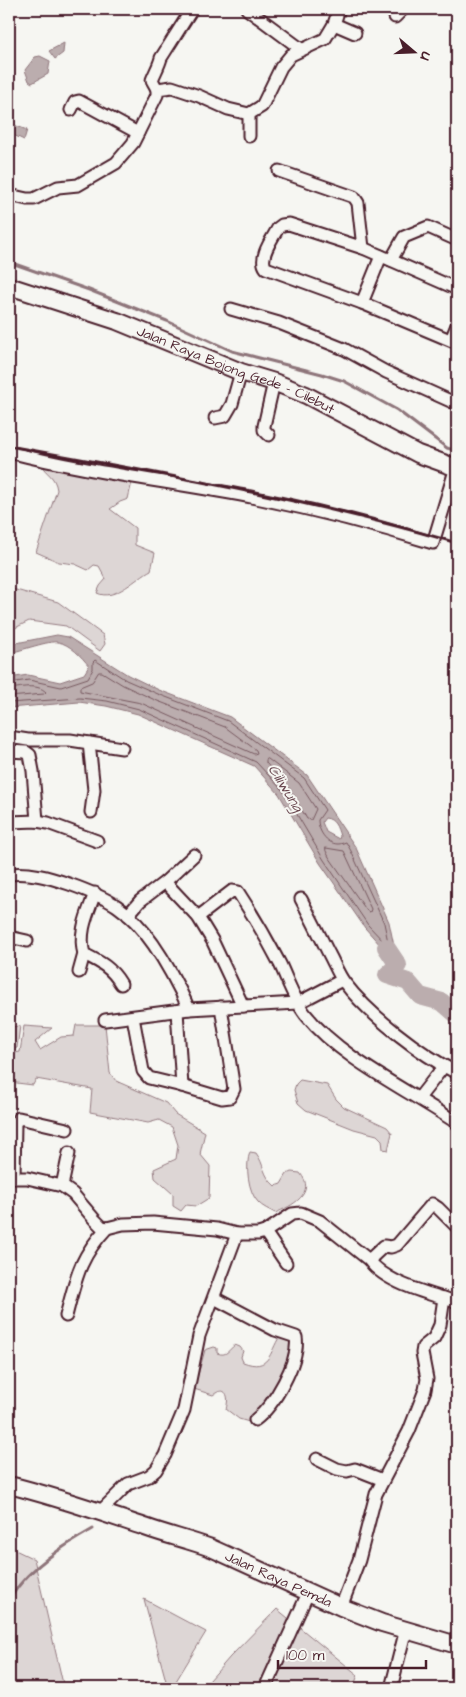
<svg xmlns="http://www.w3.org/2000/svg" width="466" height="1697" viewBox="0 0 466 1697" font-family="'Architects Daughter',sans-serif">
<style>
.green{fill:#ddd6d5;stroke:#947a80}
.water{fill:#bbadae;stroke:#8e747a;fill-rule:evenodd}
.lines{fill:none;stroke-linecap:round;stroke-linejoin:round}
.shore{stroke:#77585f;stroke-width:1}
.stream{stroke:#8e747a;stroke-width:3}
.river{stroke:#bbadae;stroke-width:18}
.street-casing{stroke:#4a1f2b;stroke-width:15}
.secondary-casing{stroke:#4a1f2b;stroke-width:20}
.street{stroke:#f6f6f2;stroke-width:11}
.secondary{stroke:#f6f6f2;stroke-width:16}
.rail{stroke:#4a1f2b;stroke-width:3}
.labels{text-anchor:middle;stroke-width:4;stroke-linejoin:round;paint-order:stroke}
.street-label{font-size:14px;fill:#4a1f2b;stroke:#f6f6f2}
.water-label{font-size:15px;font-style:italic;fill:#6c4a52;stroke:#f6f6f2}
</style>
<rect width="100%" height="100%" fill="#f6f6f2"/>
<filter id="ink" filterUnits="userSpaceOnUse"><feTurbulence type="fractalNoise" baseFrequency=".02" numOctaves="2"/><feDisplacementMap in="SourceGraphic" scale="10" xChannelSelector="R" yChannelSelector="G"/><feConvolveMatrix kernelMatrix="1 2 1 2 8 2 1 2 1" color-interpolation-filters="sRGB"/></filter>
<g filter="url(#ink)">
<g class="green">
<path d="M40 463 132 482 128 499 120 502 110 509 135 528V545L155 553 151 570C137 577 115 602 97 593L100 586 106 579 99 566 94 565 88 570 75 564 59 562 36 552 57 490C55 475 46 475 40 463Z"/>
<polygon points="9,588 58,602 103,635 105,644 100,651 66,626 29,621 9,631"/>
<polygon points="76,1025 105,1025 110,1073 116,1081 166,1103 175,1114 205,1132 200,1154 210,1166 209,1198 196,1206 186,1205 181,1211 173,1206 173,1194 155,1178 154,1169 176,1159 178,1145 172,1127 159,1120 148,1123 90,1112 92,1089 36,1079 33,1085 9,1082 9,1054 20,1052 24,1026 52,1028 35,1042 40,1050 61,1037 74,1036"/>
<polygon points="20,1026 17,1048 9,1049 9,1027"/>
<polygon points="300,1080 327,1085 336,1099 344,1107 387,1127 392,1133 388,1150 383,1149 382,1140 377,1135 354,1129 306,1110 298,1103 294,1090 296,1084"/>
<path d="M250 1152 256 1153C265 1165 262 1175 275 1186L281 1184 287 1174 291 1172 300 1173C317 1193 292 1206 275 1213 270 1210 262 1207 258 1202 248 1192 245 1165 250 1152Z"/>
<path d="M290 1334 292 1358 266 1411 249 1422 239 1419 226 1409C230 1396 226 1385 213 1395L194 1389 205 1350 214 1347 217 1348V1353C227 1357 228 1350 235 1345L240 1347 243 1351 241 1357 243 1362C270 1372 269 1353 280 1336Z"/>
<polygon points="9,1547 34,1559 64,1688 9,1688"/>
<polygon points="144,1599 206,1632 173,1686 166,1681"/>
<polygon points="277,1609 358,1675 353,1688 203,1688 230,1657"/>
</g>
<g class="water">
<polygon points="64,43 63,53 55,59 49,51"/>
<polygon points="40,56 50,61 48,74 32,83 29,81 25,70 35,57"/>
<polygon points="9,123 27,130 24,140 9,133"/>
<path d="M57 635 68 637 128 675 159 690 230 717 307 775 356 848 389 922 398 965 365 928 320 863 279 794 254 766 138 714 106 706 79 702 9 708V678L28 675 60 682 84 674 89 666C82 657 70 644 58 642 50 640 20 651 9 653V646L11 644ZM325 818C335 819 337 827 340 836L339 839 326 832 322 822Z"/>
</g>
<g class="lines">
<g class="shore">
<polygon points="99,672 102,672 123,685 155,700 225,727 256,750 257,753 254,754 141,703 80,691 80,687 92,682"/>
<path d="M9 683 29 680 61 687 88 678 93 669V662L95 660 126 680 158 694 228 721 304 778 325 810 318 820C318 830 326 844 338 844 341 844 343 843 346 842L351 851 384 923 388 942 385 943 368 925 324 860 283 791 256 762 139 709 107 701 80 698 9 703"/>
<path d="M9 689C20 688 37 683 46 692L44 694 9 697"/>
<polygon points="268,759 299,783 316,809 311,820 307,819 289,788 266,763 266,760"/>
<polygon points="326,848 344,851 371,909 370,912 367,911 329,857 326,851"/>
</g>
<g class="stream">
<polyline points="9,262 89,290 167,321 232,351 322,374 344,381 397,410 447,448 457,451"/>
<path d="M9 1602C22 1572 66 1544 93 1529"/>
</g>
<polyline class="river" points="386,947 398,965 387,975 408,982 420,996 442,1002 457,1015"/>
<defs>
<g id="street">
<polyline points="247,9 301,49"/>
<polyline points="395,17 403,9"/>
<polyline points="334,24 355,33"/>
<path d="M157 89 152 80C155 72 159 66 161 58L192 9"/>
<polyline points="71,110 75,102 79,101 138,133"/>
<polyline points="249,114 249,136"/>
<polyline points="279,171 354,197 358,203 363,248"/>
<polyline points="9,195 27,199 34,199 58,187 78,185 116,163 133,143 157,95 157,89 172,87 199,96 228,109 249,114 262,106 281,67 291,55 325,39 334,24 339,9"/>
<polyline points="391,260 404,237 428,227 457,240"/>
<path d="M457 289 363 248 289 224 282 225 278 228C272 239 258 258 266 268L362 303 457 343"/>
<polyline points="362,303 381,256"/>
<polyline points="231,309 279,323 344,349 386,372 457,404"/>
<polyline points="451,340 457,325"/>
<polyline points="215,418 225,416 232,404 241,372"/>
<polyline points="269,435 264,430 264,426 274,382"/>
<path d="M9 452C90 473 174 482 256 498 316 510 375 525 433 543L456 467"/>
<polyline points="9,737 28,740 70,740 122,748"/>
<polyline points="89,743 94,790 91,812"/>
<polyline points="9,751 26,752 30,755 33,771 37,821"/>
<polyline points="9,822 37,821 48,823 97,841"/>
<path d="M9 874C31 872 48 877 69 884 86 890 102 896 117 906 148 927 174 976 189 1009"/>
<polyline points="165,882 194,855"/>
<path d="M95 893C88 913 78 932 84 954 100 962 111 967 121 984"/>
<path d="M301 899C311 918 320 936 329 954 334 963 338 974 344 982 369 1015 420 1054 457 1073"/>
<polyline points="128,915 140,901 165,882 198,917 212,940 243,1006"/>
<path d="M198 917 232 891 238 892C253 915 267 939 280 964 288 981 294 1000 306 1015 341 1059 410 1091 457 1123"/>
<polyline points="9,937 27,941"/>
<polyline points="79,972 84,954"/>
<polyline points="177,1011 182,1086"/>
<polyline points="133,1017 143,1071 149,1078 182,1086 222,1098 230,1097 234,1089 221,1007"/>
<polyline points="105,1020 189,1009 298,1003 342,980"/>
<polyline points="419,1098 444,1066"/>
<polyline points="14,1177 15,1123 19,1118 67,1129"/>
<path d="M9 1178H27L62 1186 73 1194 95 1220 102 1227 107 1228 123 1224 153 1223 217 1229 237 1234H258L265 1232 292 1214 301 1213 320 1221 369 1260C386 1284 430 1294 457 1302"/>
<polyline points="62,1186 69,1153"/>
<polyline points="265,1232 286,1263"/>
<polyline points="369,1260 384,1246 391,1247 397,1245 432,1204 438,1208 457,1227"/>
<path d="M214 1298 275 1330 296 1337C300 1361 274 1406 255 1420"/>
<path d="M66 1316C76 1278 79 1258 107 1228"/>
<polyline points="317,1459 337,1469 347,1471 355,1469 383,1480"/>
<polyline points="100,1512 128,1484 149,1476 156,1470 165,1455 184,1410 199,1336 237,1234"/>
<polyline points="341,1607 359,1560 376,1494 409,1431 425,1390 427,1379 422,1353 423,1347 434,1338 440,1325 444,1298"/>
<polyline points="265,1688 308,1593"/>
<polyline points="391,1688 406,1629"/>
</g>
<g id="secondary">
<path id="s1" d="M9 286 117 321 241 372 274 382 306 395 418 454 457 468"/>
<path id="s2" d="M9 1485C55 1496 100 1512 145 1527 167 1535 189 1540 211 1548L341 1607 382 1623 457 1645"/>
</g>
</defs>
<use href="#street" class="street-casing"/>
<use href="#secondary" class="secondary-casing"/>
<use href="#street" class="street"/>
<use href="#secondary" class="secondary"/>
<path class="rail" d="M9 446C159 473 311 500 457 543"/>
</g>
</g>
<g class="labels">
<g class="street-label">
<text dy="5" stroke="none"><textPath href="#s1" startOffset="242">Jalan Raya Bojong Gede - Cilebut</textPath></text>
<text dy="5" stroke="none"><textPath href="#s2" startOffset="286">Jalan Raya Pemda</textPath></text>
</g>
<g class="water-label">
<text transform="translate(286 788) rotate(58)" y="5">Ciliwung</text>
</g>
</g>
<rect width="466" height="1697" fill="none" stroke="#f6f6f2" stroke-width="30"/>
<rect x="15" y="15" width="436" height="1667" fill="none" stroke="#4a1f2b" stroke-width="2" filter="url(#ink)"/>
<g transform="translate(414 52) rotate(109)" stroke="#f6f6f2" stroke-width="4" paint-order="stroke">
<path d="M0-4L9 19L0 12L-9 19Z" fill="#4a1f2b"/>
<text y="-8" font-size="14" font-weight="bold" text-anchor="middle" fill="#4a1f2b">U</text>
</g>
<path d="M278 1660v8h148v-8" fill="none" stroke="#4a1f2b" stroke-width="2.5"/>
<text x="286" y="1660" font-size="15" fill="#4a1f2b" stroke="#f6f6f2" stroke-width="4" paint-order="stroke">100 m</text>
</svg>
